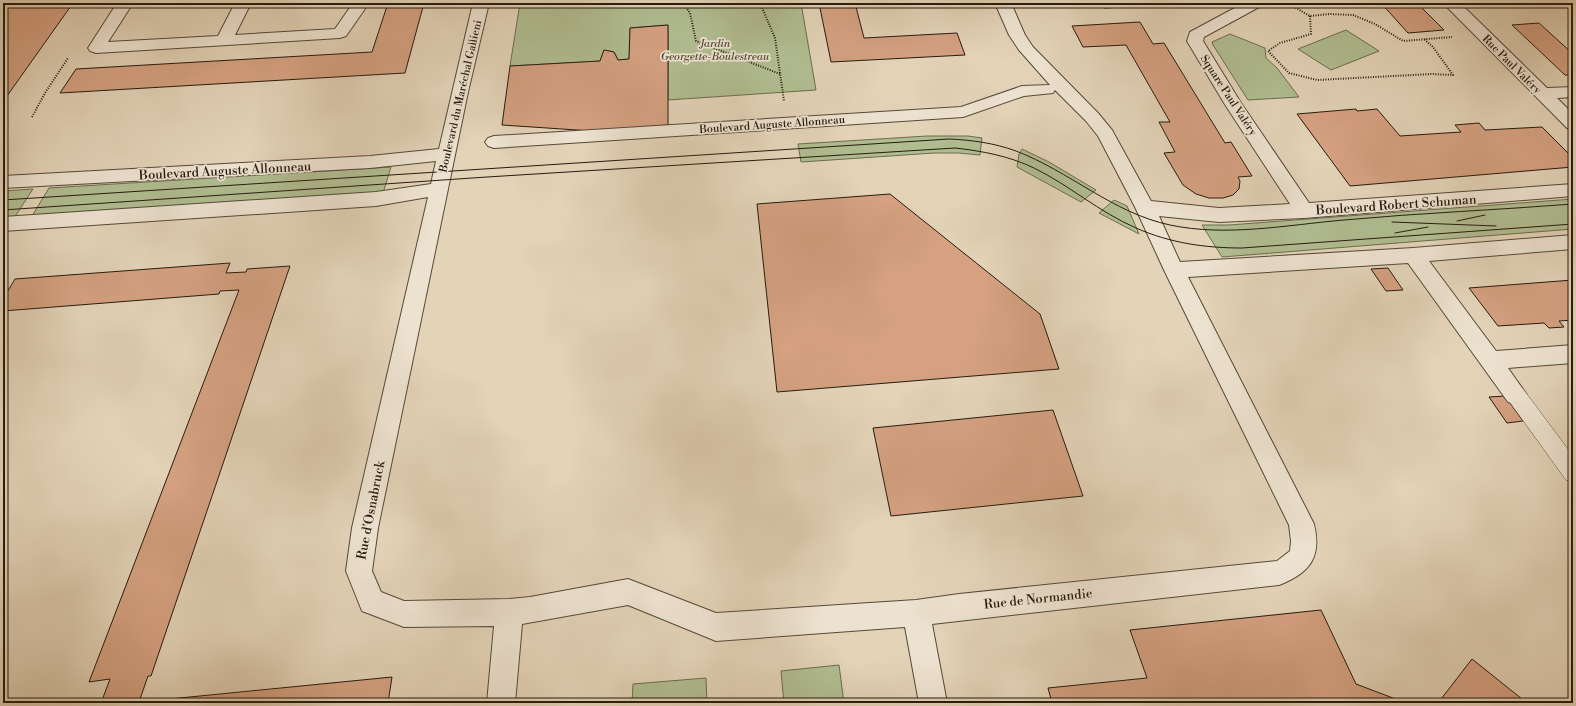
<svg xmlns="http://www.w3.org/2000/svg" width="1576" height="706" viewBox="0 0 1576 706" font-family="'Libre Bodoni',serif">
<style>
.green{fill:#b0bd91;stroke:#6b6c50}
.building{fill:#d5a181;stroke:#261b0e}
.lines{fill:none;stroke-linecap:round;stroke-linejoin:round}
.lane-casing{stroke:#554938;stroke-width:1}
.street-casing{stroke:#554938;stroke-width:2}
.path{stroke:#261b0e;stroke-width:2;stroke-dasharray:1 1.5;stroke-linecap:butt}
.lane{fill:#ede2d0;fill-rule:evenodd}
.street{fill:#ede2d0;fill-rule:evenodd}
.tram{stroke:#261b0e;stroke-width:1}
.labels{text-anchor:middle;stroke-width:3.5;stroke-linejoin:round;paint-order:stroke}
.far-park-label{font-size:11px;font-style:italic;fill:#4f4c35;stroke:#ede2d0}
.far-street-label{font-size:11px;fill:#261b0e;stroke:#ede2d0}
.street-label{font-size:13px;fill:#261b0e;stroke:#ede2d0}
</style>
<rect width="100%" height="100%" fill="#e3d3b7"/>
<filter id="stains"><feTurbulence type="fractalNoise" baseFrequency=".005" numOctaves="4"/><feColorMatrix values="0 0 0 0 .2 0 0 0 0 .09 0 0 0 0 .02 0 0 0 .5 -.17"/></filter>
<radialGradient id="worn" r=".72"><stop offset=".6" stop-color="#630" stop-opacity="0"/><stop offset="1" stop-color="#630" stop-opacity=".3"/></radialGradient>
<g class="green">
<polygon points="520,3 801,3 816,90 668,100 668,25 630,28 629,59 618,60 614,52 604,50 600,61 510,66"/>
<polygon points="1346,30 1379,51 1331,70 1298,49"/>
<polygon points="1230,34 1265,48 1266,58 1277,68 1299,97 1248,100 1213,45 1212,42"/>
<polygon points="927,136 968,136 982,138 980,155 958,153 934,153 801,162 798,144"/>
<polygon points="1022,149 1049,162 1096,190 1081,202 1017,167 1019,154"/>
<polygon points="391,167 383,193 32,216 49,188"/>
<polygon points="33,189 14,218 3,218 3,191"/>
<polygon points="1573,199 1573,229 1222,257 1202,225 1229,225"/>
<polygon points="1114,200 1127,206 1139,234 1099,213"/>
<polygon points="839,665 844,703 784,703 781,671"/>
<polygon points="706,678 707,703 632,703 633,684"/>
</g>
<g class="building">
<polygon points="3,3 73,3 7,96 3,96"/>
<polygon points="388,3 424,3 405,73 60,93 76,69 372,52"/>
<polygon points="819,3 855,3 864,38 957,33 965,55 831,62"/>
<polygon points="1102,3 1123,3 1125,7 1104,8"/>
<polygon points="1381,3 1417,3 1444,30 1408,33"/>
<polygon points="1140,22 1153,44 1164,43 1225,143 1231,142 1252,176 1238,177 1240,181 1239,189 1233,195 1223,198 1209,198 1196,194 1183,185 1164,153 1175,152 1159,122 1170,122 1126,45 1083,47 1072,26"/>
<polygon points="1539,23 1573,54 1573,75 1565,75 1512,25"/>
<polygon points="668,25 668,125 592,131 502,125 510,66 600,61 604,50 614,52 618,60 629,59 630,28"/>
<polygon points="1356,109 1357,111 1377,109 1400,136 1461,132 1455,125 1479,123 1485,130 1542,127 1573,158 1573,167 1350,186 1297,114"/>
<polygon points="890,194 1040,314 1059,369 777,392 757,204"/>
<polygon points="230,263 226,273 246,272 247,269 290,266 151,676 148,676 139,702 392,677 388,703 101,703 110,679 89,682 239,290 220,291 219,294 3,311 3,299 15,279"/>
<polygon points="1388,268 1403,290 1386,291 1371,269"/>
<polygon points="1573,280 1573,320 1559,321 1564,327 1549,328 1544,323 1498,326 1469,288"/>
<polygon points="1505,396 1523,421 1507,423 1489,397"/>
<polygon points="1053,410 1083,496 891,516 873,428"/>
<polygon points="1321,610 1356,684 1406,703 1052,703 1048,688 1147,678 1130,630"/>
<polygon points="1472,659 1527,703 1438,703"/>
</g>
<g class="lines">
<defs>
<polygon id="lane" points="1516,387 1523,389 1573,456 1573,482 1566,480 1509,401 1506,395 1509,389"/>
<g id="street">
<polygon points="117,3 133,3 108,42 218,36 235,3 251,3 235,35 335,29 353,3 369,3 346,36 340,38 96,53 90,51 88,48"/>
<path d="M473 3H489L468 92 378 528 372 571 381 592 404 601 509 599 530 597 628 579 716 613 916 600 959 594 1277 561 1290 551 1291 541 1289 525 1164 270 1135 207 1098 136 1086 121 1055 90 1053 93 1024 96 963 117 494 148 488 146 485 142 488 138 494 136 961 107 1022 86 1050 85 1019 50 1009 35 995 3H1011L1025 35 1033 47 1098 113 1112 130 1151 201 1219 208 1290 204 1224 103 1187 41 1190 32 1244 3H1264L1261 6 1204 37 1203 41 1241 103 1309 203 1573 184V196L1304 218 1219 222 1159 216 1180 262 1413 248 1573 235V249L1429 261 1496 351 1573 345V363L1508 368 1527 395 1524 402 1516 404 1508 402 1408 263 1188 277 1314 524C1322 557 1310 573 1279 585L932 624 947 703H919L905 627 716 641 628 605 522 624 515 703H487L494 626 404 627 362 611 346 571 352 528 428 197 376 206 3 231V217L376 192 431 184 436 161 370 168 3 188V176L370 156 439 149Z"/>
<polygon points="1443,3 1460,3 1547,88 1573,87 1573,97 1557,98 1573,114 1573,130 1567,128"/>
</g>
</defs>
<use href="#lane" class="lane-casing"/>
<use href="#street" class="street-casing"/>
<g class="path">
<polyline points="683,3 690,13 696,41 780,74"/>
<polyline points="760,3 775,38 784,101"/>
<polyline points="1291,5 1310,16 1330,14 1353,15 1375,24 1403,41 1452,37"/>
<polyline points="1310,16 1311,34 1280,43 1268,51 1289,73 1317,80 1432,74 1453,75 1433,47 1424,39"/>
<polyline points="32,117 45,93 68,58"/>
</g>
<use href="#lane" class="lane"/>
<use href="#street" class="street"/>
<g class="tram">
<path d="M3 200 949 139C972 140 994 143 1016 151 1069 171 1113 213 1170 225 1227 237 1286 225 1344 220 1420 213 1497 210 1573 204"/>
<path d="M3 210 487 177 955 148C982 151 1009 156 1034 168 1069 185 1099 212 1136 228 1170 243 1205 248 1242 248L1573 224"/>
<polyline points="1457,221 1485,215"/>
<polyline points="1392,222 1496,226"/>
<polyline points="1395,233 1428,227"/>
</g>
</g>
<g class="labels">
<g class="far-park-label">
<text x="715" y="47">Jardin<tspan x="715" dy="13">Georgette-Boulestreau</tspan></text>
</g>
<g class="far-street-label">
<text transform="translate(1512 64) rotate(45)" y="4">Rue Paul Valéry</text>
<text transform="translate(1229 95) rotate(57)" y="4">Square Paul Valéry</text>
<text transform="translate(460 96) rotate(-77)" y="4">Boulevard du Maréchal Gallieni</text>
<text transform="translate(772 124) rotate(-4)" y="4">Boulevard Auguste Allonneau</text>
</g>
<g class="street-label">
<text transform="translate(225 170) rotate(-3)" y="5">Boulevard Auguste Allonneau</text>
<text transform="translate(1396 204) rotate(-4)" y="5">Boulevard Robert Schuman</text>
<text transform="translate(370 510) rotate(-79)" y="5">Rue d'Osnabruck</text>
<text transform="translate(1038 598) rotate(-6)" y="5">Rue de Normandie</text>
</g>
</g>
<rect width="1576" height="706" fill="none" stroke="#e3d3b7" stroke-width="16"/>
<rect x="4" y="4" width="1568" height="698" fill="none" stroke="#261b0e" stroke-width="2"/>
<rect x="8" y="8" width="1560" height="690" fill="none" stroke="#261b0e"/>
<rect width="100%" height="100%" filter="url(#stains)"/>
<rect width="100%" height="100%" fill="url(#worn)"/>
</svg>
